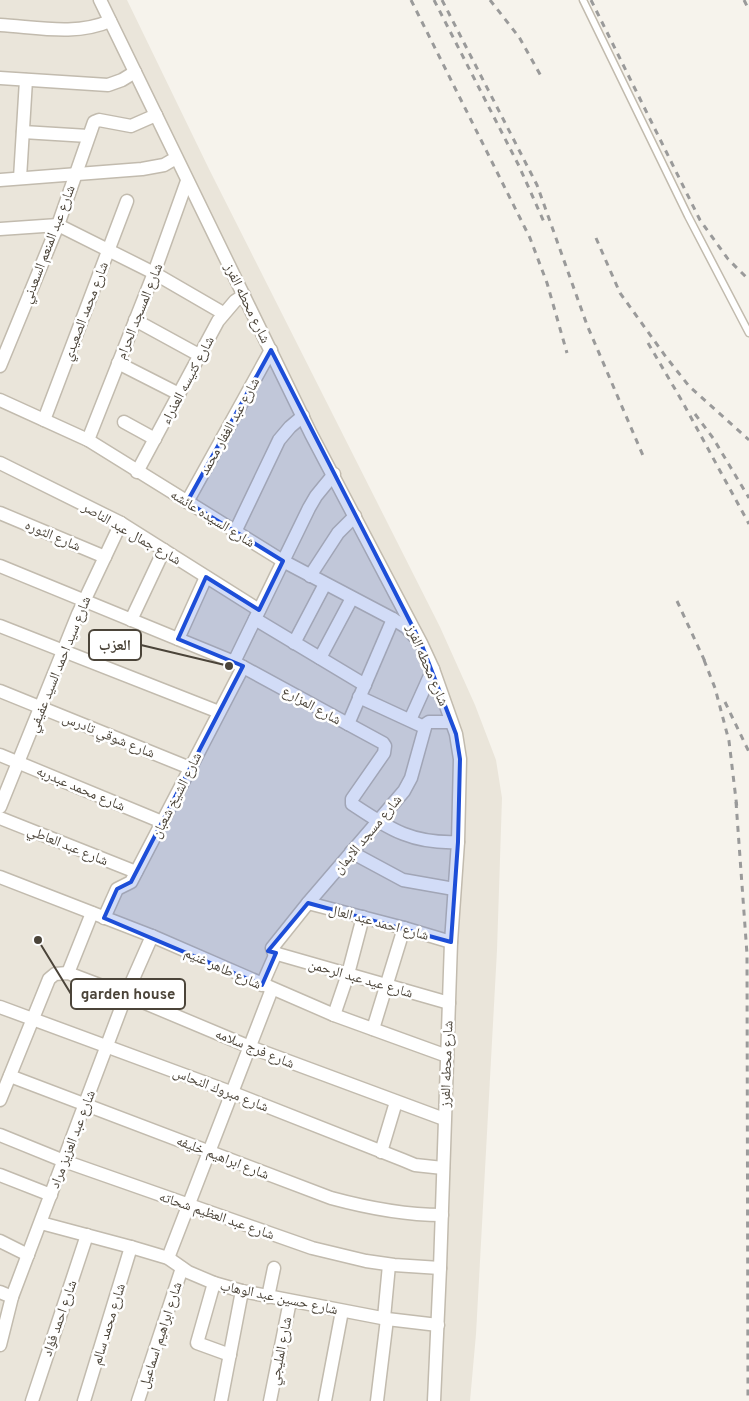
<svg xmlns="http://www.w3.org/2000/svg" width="749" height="1401" viewBox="0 0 749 1401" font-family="Overpass,'Noto Naskh Arabic',sans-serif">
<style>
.residential{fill:#eae5da}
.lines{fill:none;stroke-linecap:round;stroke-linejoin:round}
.lane-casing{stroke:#c2bbae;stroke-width:9}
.street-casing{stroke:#c2bbae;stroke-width:15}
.lane{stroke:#fff;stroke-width:6}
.street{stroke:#fff;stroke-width:12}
.rail{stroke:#9a9a9a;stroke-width:3;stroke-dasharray:6 6;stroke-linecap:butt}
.marked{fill:#1d4ed8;fill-opacity:0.2;stroke:#1d4ed8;stroke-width:4;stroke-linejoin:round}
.labels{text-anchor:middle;stroke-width:5;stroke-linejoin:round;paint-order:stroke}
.street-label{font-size:14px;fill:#4b4439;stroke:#fff}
.leader{fill:none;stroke:#4b4439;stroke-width:2}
.callout-dot{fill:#4b4439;stroke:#fff;stroke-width:2}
.callout{fill:#fff;stroke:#4b4439;stroke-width:2}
.callout-label{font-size:15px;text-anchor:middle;font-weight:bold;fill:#4b4439}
</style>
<rect width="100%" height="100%" fill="#f6f3ec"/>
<polygon class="residential" points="0,0 127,0 209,169 440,627 475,705 496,760 502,798 497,950 476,1334 470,1401 0,1401"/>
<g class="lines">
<defs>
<polyline id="lane" points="583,0 688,216 749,333"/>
<g id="street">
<polyline points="100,0 311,434 421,643 433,669 456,734 460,759 458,842 451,942 440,1268 434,1401"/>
<path d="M0 25C36 27 76 36 110 21"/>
<polyline points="0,78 108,85 122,80 135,72"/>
<polyline points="23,132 88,136"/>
<polyline points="20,178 26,80"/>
<polyline points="0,180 142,169 164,165 176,158"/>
<polyline points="0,229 58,225 154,273 223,313"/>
<polyline points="135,320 199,355"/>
<polyline points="118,363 179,394"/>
<polyline points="0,366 58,225 94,122 99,120 131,126 156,115"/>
<polyline points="0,400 88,440 283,561 393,619 406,627 414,636"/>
<polyline points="44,420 127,201"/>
<polyline points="124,422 155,439"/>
<polyline points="88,440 154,273 187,181"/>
<polyline points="0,463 121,523 259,610"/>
<polyline points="137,472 218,321 235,301 244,295"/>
<polyline points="187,502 271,350"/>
<polyline points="0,513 105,557"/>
<polyline points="235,532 279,440 290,427 303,416"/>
<path d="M0 566 234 662 383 743 385 746 384 753 352 799V804C390 829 411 844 458 842"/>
<polyline points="310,576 338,533 355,516"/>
<polyline points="255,619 365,685"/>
<polyline points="131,620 164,550"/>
<polyline points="0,626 219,712"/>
<polyline points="178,639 206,577"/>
<polyline points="294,643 325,584"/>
<polyline points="320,658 352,598"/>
<polyline points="234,662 309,508 316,496 334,474"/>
<polyline points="0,691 190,768"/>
<polyline points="359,697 424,727"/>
<polyline points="410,720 433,669"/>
<polyline points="348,724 393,619"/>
<polyline points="0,755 162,822"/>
<polyline points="0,807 78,614 121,523"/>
<polyline points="0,818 136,872"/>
<polyline points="351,852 403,880 454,889"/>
<polyline points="0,877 152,936 334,1015 447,1056"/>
<polyline points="308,903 404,928 451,942"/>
<polyline points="104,918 117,889 131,882 243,667"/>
<polyline points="68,973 92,913"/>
<polyline points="262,985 276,953"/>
<polyline points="449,1003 274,953 272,948 308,903 404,791 411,778 426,724 429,722 451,722"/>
<polyline points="0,1007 233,1093 403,1160 415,1165 443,1168"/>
<polyline points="334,1015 348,974 363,917"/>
<polyline points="373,1029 404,928"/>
<path d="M10 1076 331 1198C368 1208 404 1215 442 1215"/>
<polyline points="0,1100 49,979 55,974 68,973 126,995 250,1047 444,1119"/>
<polyline points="0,1135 64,1161 312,1248 366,1261 394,1265 440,1268"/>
<polyline points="381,1152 396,1102"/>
<polyline points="0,1175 51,1195"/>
<polyline points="41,1223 131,1247 168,1258 188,1272 214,1283 242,1291 387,1319 438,1325"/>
<polyline points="0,1241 28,1255"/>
<polyline points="168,1258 272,989"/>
<polyline points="214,1283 197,1343 230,1355"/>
<polyline points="0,1292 12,1297"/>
<polyline points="268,1297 274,1268"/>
<polyline points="384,1318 389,1265"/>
<polyline points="0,1345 12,1297 126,995 152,936"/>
<polyline points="32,1401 87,1235"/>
<polyline points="84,1401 131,1247"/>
<polyline points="138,1401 182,1268"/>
<polyline points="221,1401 242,1291"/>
<polyline points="270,1401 290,1301"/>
<polyline points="325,1401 342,1311"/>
<polyline points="377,1401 387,1319"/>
</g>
</defs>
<use href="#lane" class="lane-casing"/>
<use href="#street" class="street-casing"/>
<use href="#lane" class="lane"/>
<use href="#street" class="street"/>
<g class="rail">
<polyline points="411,0 530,238 547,283 567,353"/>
<polyline points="434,0 519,166 544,222"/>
<polyline points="442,0 537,185 587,325 644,458"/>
<polyline points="490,0 519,37 541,76"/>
<polyline points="591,0 700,220 728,259 749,280"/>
<polyline points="744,0 749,10"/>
<polyline points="596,238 620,293 666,357 689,386 749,440"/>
<polyline points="648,343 682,401 749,524"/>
<polyline points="695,414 713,438 749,498"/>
<polyline points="677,601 707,666"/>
<polyline points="704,660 715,688 729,741 737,808"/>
<polyline points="725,702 749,752"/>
<polyline points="736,802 747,954 748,1401"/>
</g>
</g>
<path class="marked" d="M271 350 421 643 456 734 460 759 458 842 451 942 308 903 268 951 276 953 262 985 104 918 117 889 131 882 243 666 178 639 206 577 259 610 283 561 187 502Z"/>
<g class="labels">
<g class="street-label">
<text transform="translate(48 244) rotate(-69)" y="5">شارع عبد المنعم السعدني</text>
<text transform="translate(248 303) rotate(64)" y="5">شارع محطه الفرز</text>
<text transform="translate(85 311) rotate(-69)" y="5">شارع محمد الصعيدي</text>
<text transform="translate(139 311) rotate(-68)" y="5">شارع المسجد الحرام</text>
<text transform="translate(187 380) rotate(-62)" y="5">شارع كنيسه العذراء</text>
<text transform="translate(229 426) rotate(-61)" y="5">شارع عبد الغفار محمد</text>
<text transform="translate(213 518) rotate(32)" y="5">شارع السيده عائشه</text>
<text transform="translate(132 533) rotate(30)" y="5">شارع جمال عبد الناصر</text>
<text transform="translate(53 535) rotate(23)" y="5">شارع الثوره</text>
<text transform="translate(59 664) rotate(-68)" y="5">شارع سيد احمد السيد عفيفي</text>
<text transform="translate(428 665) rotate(67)" y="5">شارع محطه الفرز</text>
<text transform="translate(312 705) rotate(29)" y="5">شارع المزارع</text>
<text transform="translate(109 735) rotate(22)" y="5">شارع شوقي تادرس</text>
<text transform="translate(81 788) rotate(23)" y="5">شارع محمد عبدربه</text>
<text transform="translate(176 795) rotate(-63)" y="5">شارع الشيخ شعبان</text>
<text transform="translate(367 834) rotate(-50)" y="5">شارع مسجد الايمان</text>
<text transform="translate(68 845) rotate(22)" y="5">شارع عبد العاطي</text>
<text transform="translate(379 922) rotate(15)" y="5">شارع احمد عبد العال</text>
<text transform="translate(223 968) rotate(24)" y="5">شارع طاهر غنيم</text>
<text transform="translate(361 978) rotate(16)" y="5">شارع عيد عبد الرحمن</text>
<text transform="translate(255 1048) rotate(22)" y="5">شارع فرج سلامه</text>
<text transform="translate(446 1064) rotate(-88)" y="5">شارع محطه الفرز</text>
<text transform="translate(221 1089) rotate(21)" y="5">شارع مبروك النحاس</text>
<text transform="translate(72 1139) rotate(-69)" y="5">شارع عبد العزيز مراد</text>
<text transform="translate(223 1157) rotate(21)" y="5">شارع ابراهيم خليفه</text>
<text transform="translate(217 1215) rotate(19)" y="5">شارع عبد العظيم شحاته</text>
<text transform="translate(279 1297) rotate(12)" y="5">شارع حسين عبد الوهاب</text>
<text transform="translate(59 1318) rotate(-71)" y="5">شارع احمد فؤاد</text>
<text transform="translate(108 1324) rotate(-73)" y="5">شارع محمد سالم</text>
<text transform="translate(160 1335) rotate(-72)" y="5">شارع ابراهيم اسماعيل</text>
<text transform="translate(280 1351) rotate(-79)" y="5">شارع المليجي</text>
</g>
</g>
<path class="leader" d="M229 666L141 645M38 940L71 994"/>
<g class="callout-dot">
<circle cx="229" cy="666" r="5"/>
<circle cx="38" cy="940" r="5"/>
</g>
<g class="callout">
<rect x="89" y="630" width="52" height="30" rx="5"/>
<rect x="71" y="979" width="114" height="30" rx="5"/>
</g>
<g class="callout-label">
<text x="115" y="650">العزب</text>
<text x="128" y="999">garden house</text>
</g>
</svg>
